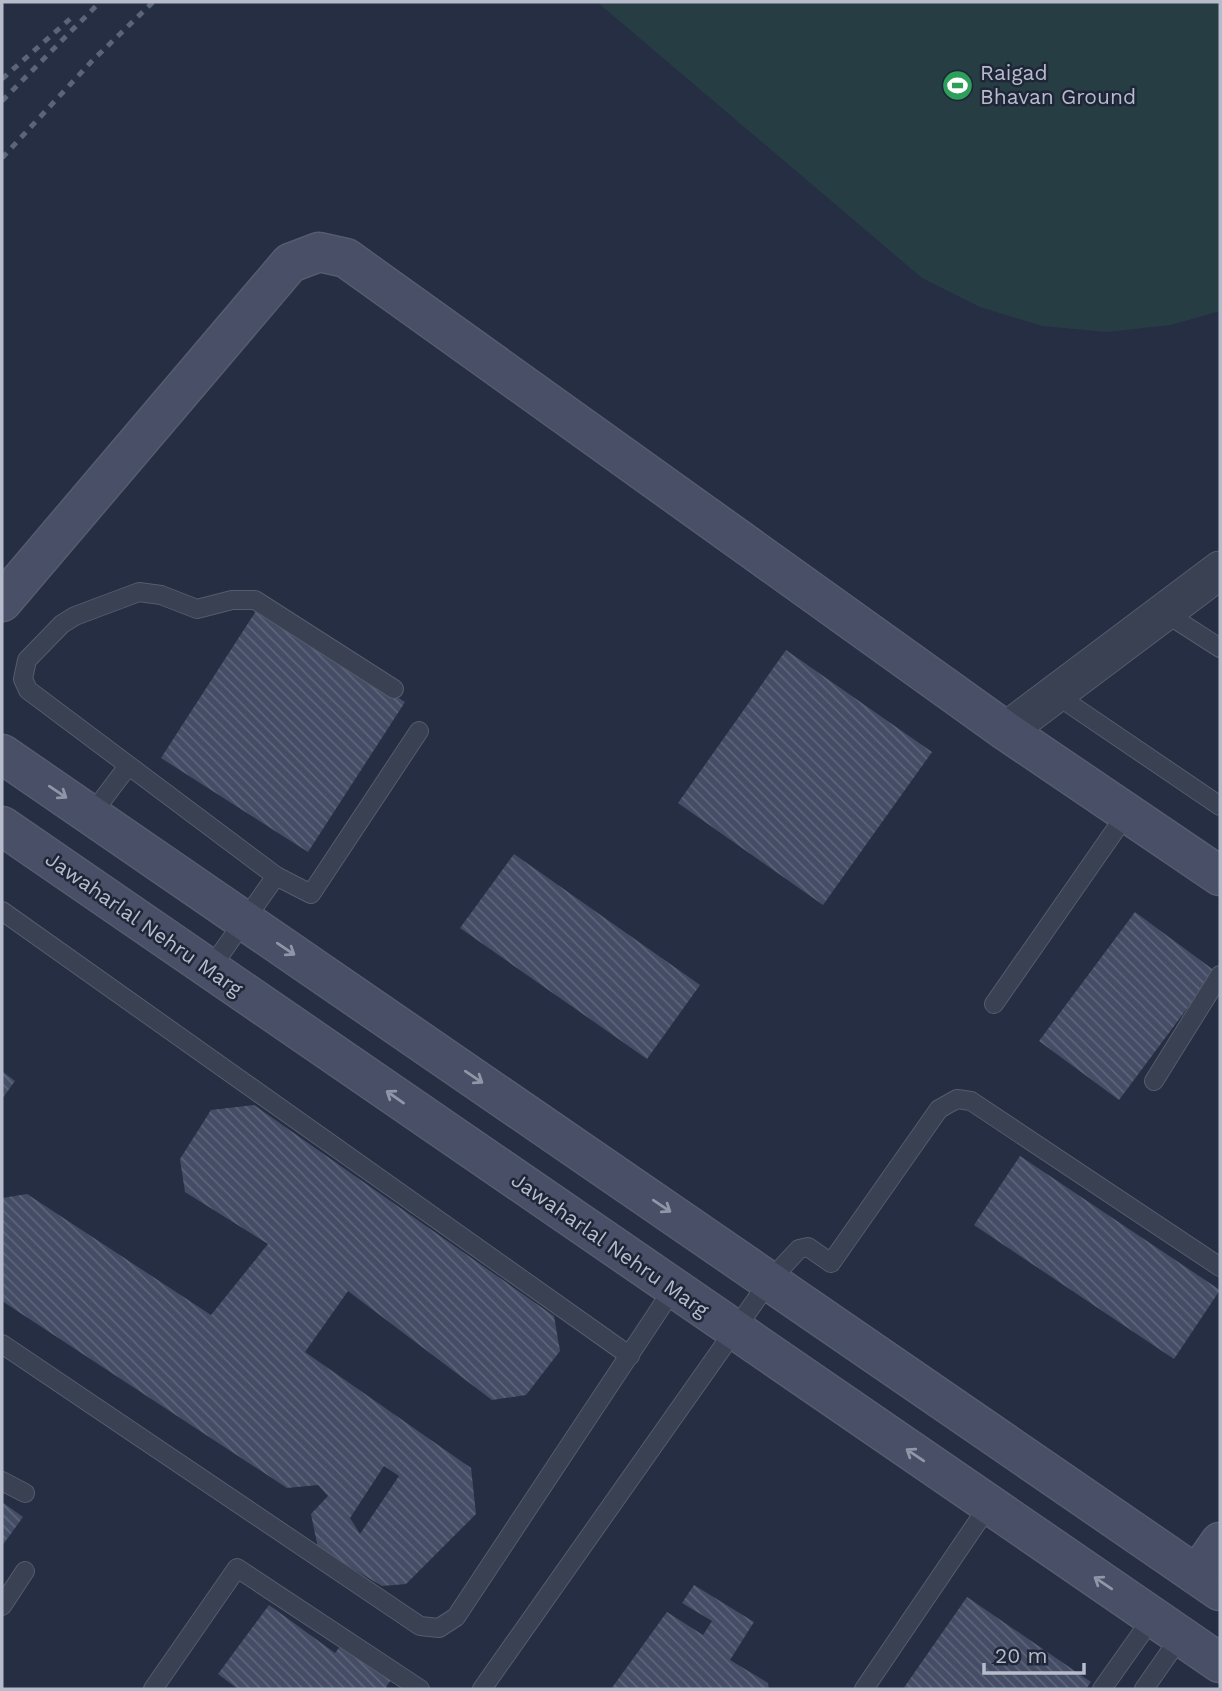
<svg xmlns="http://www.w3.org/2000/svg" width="1222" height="1691" viewBox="0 0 1222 1691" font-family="'Work Sans',sans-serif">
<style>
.garden{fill:#273d44}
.building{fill:url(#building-back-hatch);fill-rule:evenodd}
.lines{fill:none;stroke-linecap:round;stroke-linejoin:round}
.lane-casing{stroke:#555c6d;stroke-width:20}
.street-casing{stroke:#555c6d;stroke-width:39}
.secondary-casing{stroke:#555c6d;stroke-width:41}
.lane{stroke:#3a4152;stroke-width:18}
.street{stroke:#3a4152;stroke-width:37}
.secondary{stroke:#484f66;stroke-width:38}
.rail{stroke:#5c6479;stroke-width:5;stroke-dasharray:7 7;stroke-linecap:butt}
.oneway{stroke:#9096a8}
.labels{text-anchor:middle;stroke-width:5;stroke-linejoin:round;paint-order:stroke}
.poi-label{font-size:21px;fill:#b7bccc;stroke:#1e2638;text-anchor:start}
.street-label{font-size:21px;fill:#b7bccc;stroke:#1e2638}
</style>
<defs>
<pattern id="building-back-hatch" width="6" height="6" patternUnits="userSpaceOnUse" patternTransform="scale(1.75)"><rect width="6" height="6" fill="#444d65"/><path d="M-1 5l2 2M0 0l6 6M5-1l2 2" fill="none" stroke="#5d657a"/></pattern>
</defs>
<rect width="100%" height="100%" fill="#252e43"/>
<polygon class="garden" points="597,2 1220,2 1220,311 1171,325 1107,332 1042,326 980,307 922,278"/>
<g class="building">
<polygon points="258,608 405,702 308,852 161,758"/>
<polygon points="786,650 932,752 823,905 678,803"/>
<polygon points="514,854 700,985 647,1059 460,928"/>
<polygon points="1135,912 1215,971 1119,1100 1039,1041"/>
<polygon points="2,1071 15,1081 2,1099"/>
<path d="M254 1105 554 1316 560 1351 526 1395 492 1400 348 1291 305 1352 471 1468 476 1514 406 1584 382 1586 318 1548 311 1514 328 1496 318 1485 287 1488 2 1301V1198L27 1194 211 1315 268 1244 185 1192 180 1159 211 1110ZM384 1466 399 1476 360 1534 350 1518Z"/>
<polygon points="1020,1156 1220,1290 1174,1359 974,1225"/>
<polygon points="2,1502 23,1517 2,1546"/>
<polygon points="694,1585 754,1622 730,1660 768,1683 769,1689 611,1689 667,1612 703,1635 712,1621 682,1603"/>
<polygon points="967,1597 1091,1682 1086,1689 903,1689"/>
<polygon points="269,1605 335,1653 344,1641 393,1677 386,1687 389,1689 238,1689 218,1674"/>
</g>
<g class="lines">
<defs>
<g id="lane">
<polyline points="1164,612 1220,648"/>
<polyline points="1055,694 1220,806"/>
<polyline points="91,815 128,766"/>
<polyline points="276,876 28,690 23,679 27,660 62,624 75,616 139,592 161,595 197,609 232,600 255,600 394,689"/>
<polyline points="2,911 630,1356"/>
<polyline points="210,969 276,876 311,894 419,731"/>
<polyline points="994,1004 1127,813"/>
<polyline points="1154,1081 1220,975"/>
<polyline points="2,1344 420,1626 439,1628 456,1617 673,1289"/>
<polyline points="2,1481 25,1493"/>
<polyline points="2,1606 25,1571"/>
<polyline points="153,1689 237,1568 420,1689"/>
<polyline points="482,1689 770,1280 799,1249 808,1247 831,1263 939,1109 957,1099 971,1101 1220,1267"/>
<polyline points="864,1689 989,1505"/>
<polyline points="1102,1689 1153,1617"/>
<polyline points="1144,1689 1181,1636"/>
</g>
<polyline id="street" points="1006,731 1220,570"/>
<g id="secondary">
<polyline points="2,602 290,263 319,252 346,258 1006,731 1220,876"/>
<polyline points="2,754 1220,1591"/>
<polyline points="2,826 1220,1663"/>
<polyline points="1197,1575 1220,1542"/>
</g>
</defs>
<use href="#lane" class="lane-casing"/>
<use href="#street" class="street-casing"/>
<use href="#secondary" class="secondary-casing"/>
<use href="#lane" class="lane"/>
<use href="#street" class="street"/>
<use href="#secondary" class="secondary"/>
<g class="rail">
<polyline points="2,79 70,19"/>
<polyline points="2,101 100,2"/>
<polyline points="2,158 92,61 153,2"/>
</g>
</g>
<defs><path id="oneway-shaft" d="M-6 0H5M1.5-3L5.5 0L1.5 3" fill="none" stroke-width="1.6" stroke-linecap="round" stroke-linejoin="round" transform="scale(1.75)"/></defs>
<g class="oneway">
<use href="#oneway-shaft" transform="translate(58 792) rotate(34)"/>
<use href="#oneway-shaft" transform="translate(286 949) rotate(34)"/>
<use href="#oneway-shaft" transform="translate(474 1077) rotate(34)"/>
<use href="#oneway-shaft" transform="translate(395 1097) rotate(-145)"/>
<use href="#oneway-shaft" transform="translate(662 1206) rotate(34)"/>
<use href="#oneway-shaft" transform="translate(915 1455) rotate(-146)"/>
<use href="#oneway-shaft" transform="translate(1103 1583) rotate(-146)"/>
</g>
<defs>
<symbol id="stadium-disc" viewBox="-11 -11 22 22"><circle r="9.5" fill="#2e9e5b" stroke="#1e2638"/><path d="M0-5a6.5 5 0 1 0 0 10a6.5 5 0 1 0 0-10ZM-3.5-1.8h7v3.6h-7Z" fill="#fff"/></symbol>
</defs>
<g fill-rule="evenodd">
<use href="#stadium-disc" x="940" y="68" width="35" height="35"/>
</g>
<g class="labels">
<g class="poi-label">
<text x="980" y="80">Raigad<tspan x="980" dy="24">Bhavan Ground</tspan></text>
</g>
<g class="street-label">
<text transform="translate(144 924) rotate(35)" y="7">Jawaharlal Nehru Marg</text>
<text transform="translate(610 1245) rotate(35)" y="7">Jawaharlal Nehru Marg</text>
</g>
</g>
<rect width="1222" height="1691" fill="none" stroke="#b7bccc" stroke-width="7"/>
<path d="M984 1663v10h100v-10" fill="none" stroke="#b7bccc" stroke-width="3.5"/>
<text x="995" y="1663" font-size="21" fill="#b7bccc" stroke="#1e2638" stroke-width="5" paint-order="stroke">20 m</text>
</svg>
